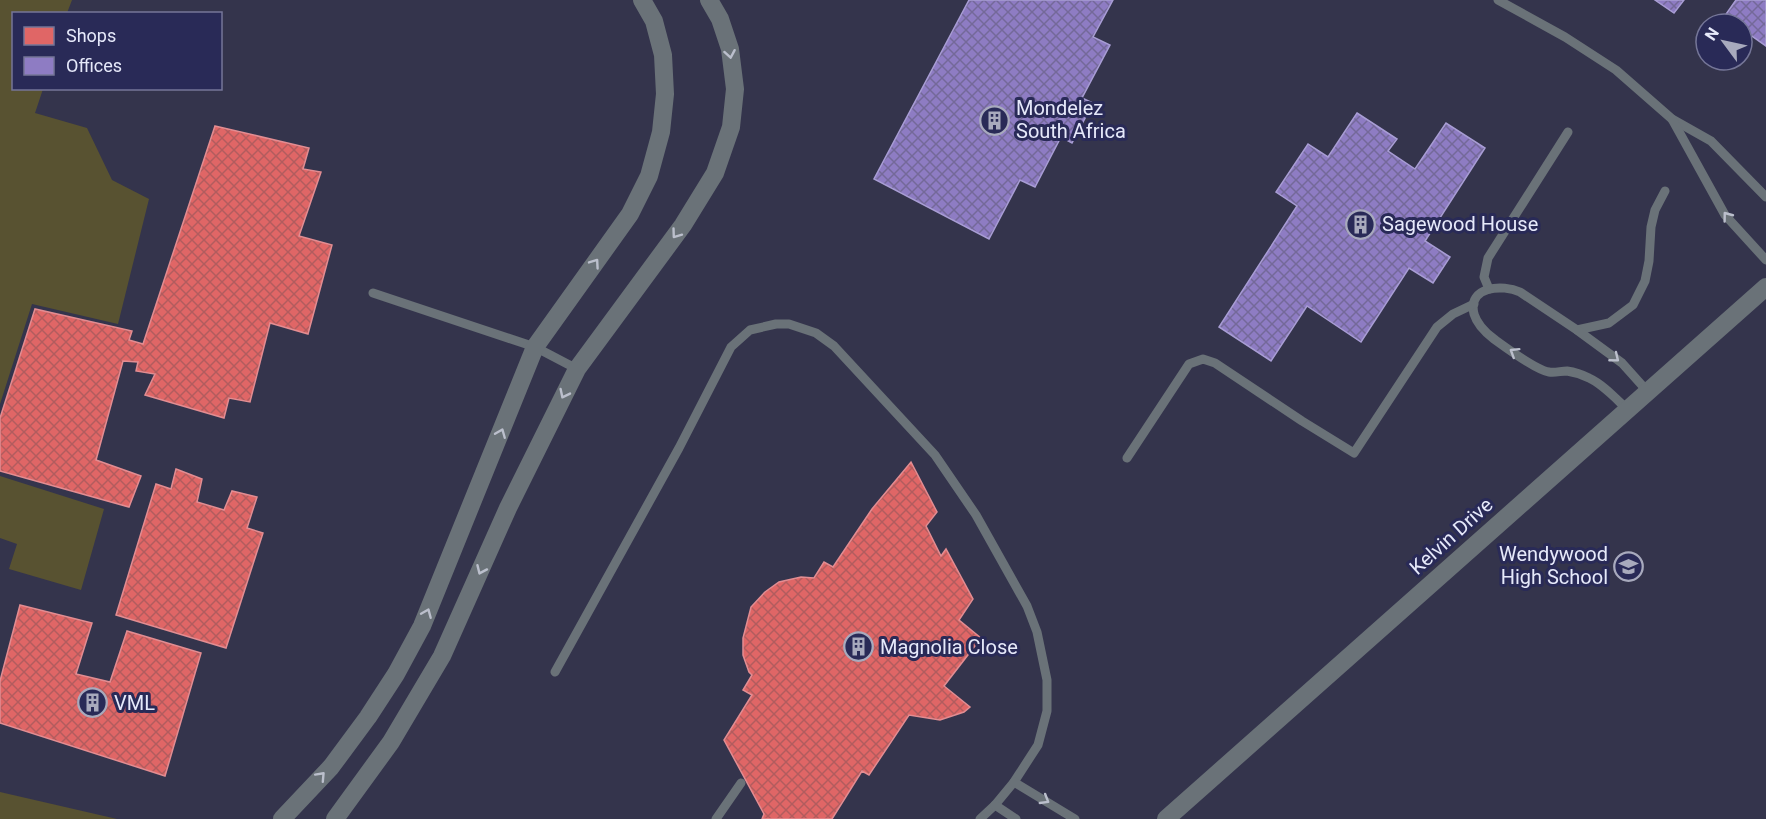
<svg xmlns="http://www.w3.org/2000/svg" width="1766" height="819" viewBox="0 0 1766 819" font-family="Roboto,sans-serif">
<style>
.green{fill:#585231}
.shops{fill:url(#shops-cross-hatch);stroke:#e28d92;stroke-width:1.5}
.offices{fill:url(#offices-cross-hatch);stroke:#a89dd4;stroke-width:1.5}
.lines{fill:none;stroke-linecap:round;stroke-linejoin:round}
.service{stroke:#6a7278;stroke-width:9}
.minor{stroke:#6a7278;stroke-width:18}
.oneway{stroke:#bbbfcc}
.labels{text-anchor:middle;stroke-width:6;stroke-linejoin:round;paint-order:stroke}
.poi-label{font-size:20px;fill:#e6e9fa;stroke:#292a57;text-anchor:start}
.street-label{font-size:20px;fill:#e6e9fa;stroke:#292a57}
</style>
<defs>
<pattern id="shops-cross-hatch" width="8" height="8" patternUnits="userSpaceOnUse" patternTransform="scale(1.5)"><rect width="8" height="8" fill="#e06666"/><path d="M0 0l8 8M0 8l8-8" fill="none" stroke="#b25c5e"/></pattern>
<pattern id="offices-cross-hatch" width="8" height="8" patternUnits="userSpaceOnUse" patternTransform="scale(1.5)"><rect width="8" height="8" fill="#8e7cc3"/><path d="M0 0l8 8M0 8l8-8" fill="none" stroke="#746999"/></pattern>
</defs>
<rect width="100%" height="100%" fill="#34344c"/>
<g class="green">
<polygon points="0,0 72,0 67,13 14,14 14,88 43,89 35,113 87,128 112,180 149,199 118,324 32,304 0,404"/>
<polygon points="0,476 104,509 81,590 9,569 17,544 0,538"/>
<polygon points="0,792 117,819 0,819"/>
</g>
<g class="shops">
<polygon points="215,126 309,148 303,169 321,172 299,236 332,245 308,334 270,323 250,402 229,398 224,418 145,395 155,374 136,371 138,362 123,361 96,460 141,476 129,507 0,471 0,418 35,309 132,331 129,340 143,344"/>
<polygon points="911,462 937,512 926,526 941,556 946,549 973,599 959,620 981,638 944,686 970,707 964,712 940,720 909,715 869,775 862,771 832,819 762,819 764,814 724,740 752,695 743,690 752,675 749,672 743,655 743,638 751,607 765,592 779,582 801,577 814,578 824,562 833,567 872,509"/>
<polygon points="176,469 202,479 197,502 224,510 232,491 257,497 247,528 263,533 226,648 116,615 156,484 171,489"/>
<polygon points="20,605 92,623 76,674 110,682 127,631 201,653 165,776 0,723 0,681"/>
</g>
<g class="offices">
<polygon points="969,0 1113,0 1093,37 1110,45 1082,98 1093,103 1072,143 1061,137 1035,187 1020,180 989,239 874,179"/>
<polygon points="1655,0 1684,0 1674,13"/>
<polygon points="1736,0 1766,0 1766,46 1742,29 1742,24 1734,24 1724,17"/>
<polygon points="1357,113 1397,139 1388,151 1415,169 1446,123 1485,148 1425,241 1450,257 1433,283 1409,268 1361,342 1307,306 1271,361 1219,327 1297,206 1276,192 1308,144 1328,157"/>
</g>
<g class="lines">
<g class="service">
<polyline points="1498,0 1565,37 1616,70 1672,119 1711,141 1766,197"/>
<polyline points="1672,119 1725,215 1766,260"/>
<polyline points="1489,289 1484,277 1488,258 1568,132"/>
<polyline points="373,293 535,347 577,369"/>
<polyline points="1577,330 1609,323 1633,305 1645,281 1649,261 1651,227 1655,210 1665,191"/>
<path d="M1628 410C1616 399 1604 385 1589 378 1583 375 1574 372 1567 371 1561 371 1555 373 1549 372 1536 370 1505 347 1494 339 1486 333 1477 324 1474 314 1467 286 1503 284 1520 292L1577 330 1622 363 1648 392"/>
<polyline points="1127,458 1189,364 1203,359 1215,363 1302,421 1354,453 1437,327 1453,314 1474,304"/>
<polyline points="555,672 679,448 731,347 750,330 776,324 789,324 816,333 834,346 935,455 976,515 1027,606 1037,632 1047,680 1047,711 1038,745 1014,782 995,805 980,819"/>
<polyline points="1014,782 1075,819"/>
<polyline points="995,805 1016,819"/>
<polyline points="716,819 741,783"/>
</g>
<g class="minor">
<polyline points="282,819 331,767 368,717 396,674 422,626 535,347 630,214 649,176 661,132 665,94 663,55 654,21 642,0"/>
<polyline points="335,819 391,742 442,656 508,508 577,369 683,225 715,173 731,127 735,89 730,49 720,19 709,0"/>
<polyline points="1166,819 1766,287"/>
</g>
</g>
<defs><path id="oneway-chevron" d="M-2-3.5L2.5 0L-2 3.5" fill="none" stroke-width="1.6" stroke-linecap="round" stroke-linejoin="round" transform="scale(1.5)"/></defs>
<g class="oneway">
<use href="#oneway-chevron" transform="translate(730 54) rotate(80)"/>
<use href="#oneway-chevron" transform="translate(1727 216) rotate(-127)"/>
<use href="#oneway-chevron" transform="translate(676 234) rotate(126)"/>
<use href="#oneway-chevron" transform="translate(595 263) rotate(-55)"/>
<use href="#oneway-chevron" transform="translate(1514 352) rotate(-148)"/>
<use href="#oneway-chevron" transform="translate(1615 358) rotate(39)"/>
<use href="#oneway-chevron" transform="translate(564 394) rotate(116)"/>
<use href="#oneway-chevron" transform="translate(501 433) rotate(-68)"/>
<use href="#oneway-chevron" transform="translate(481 570) rotate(114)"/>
<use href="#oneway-chevron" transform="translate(427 613) rotate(-67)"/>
<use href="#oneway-chevron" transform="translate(321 776) rotate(-47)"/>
<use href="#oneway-chevron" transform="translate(1045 800) rotate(31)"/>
</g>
<defs>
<symbol id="building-ring" viewBox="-11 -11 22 22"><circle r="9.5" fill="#292a57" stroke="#a8aabd" stroke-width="1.5"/><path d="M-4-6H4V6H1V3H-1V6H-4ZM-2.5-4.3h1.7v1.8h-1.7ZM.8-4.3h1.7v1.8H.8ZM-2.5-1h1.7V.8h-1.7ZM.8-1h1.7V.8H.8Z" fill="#a8aabd"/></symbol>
<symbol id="school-ring" viewBox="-11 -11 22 22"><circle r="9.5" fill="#292a57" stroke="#a8aabd" stroke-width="1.5"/><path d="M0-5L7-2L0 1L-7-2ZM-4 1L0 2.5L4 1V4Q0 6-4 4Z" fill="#a8aabd"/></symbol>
</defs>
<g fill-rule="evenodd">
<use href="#building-ring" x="978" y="104" width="33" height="33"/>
<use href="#building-ring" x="1344" y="208" width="33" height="33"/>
<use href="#school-ring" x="1612" y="550" width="33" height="33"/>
<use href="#building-ring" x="842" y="630" width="33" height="33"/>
<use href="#building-ring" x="76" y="686" width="33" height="33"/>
</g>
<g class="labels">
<g class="poi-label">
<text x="1016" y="115">Mondelez<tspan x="1016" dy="23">South Africa</tspan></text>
<text x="1382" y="231">Sagewood House</text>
<text x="1608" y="561" text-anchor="end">Wendywood<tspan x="1608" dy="23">High School</tspan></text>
<text x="880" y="654">Magnolia Close</text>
<text x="114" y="710">VML</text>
</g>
<g class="street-label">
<text transform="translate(1451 536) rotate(-42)" y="7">Kelvin Drive</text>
</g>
</g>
<rect x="12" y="12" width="210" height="78" fill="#292a57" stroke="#757698" stroke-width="1.5"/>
<rect x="24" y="27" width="30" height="18" fill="#e06666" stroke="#757698" stroke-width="1.5"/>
<text x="66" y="42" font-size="18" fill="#e6e9fa">Shops</text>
<rect x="24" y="57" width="30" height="18" fill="#8e7cc3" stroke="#757698" stroke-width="1.5"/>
<text x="66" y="72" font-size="18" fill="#e6e9fa">Offices</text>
<g transform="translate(1724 42) rotate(303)"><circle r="28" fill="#292a57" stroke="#757698" stroke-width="1.5"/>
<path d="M0-4.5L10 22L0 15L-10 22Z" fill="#a8aabd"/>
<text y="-9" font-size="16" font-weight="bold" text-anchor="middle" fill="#e6e9fa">N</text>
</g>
</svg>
